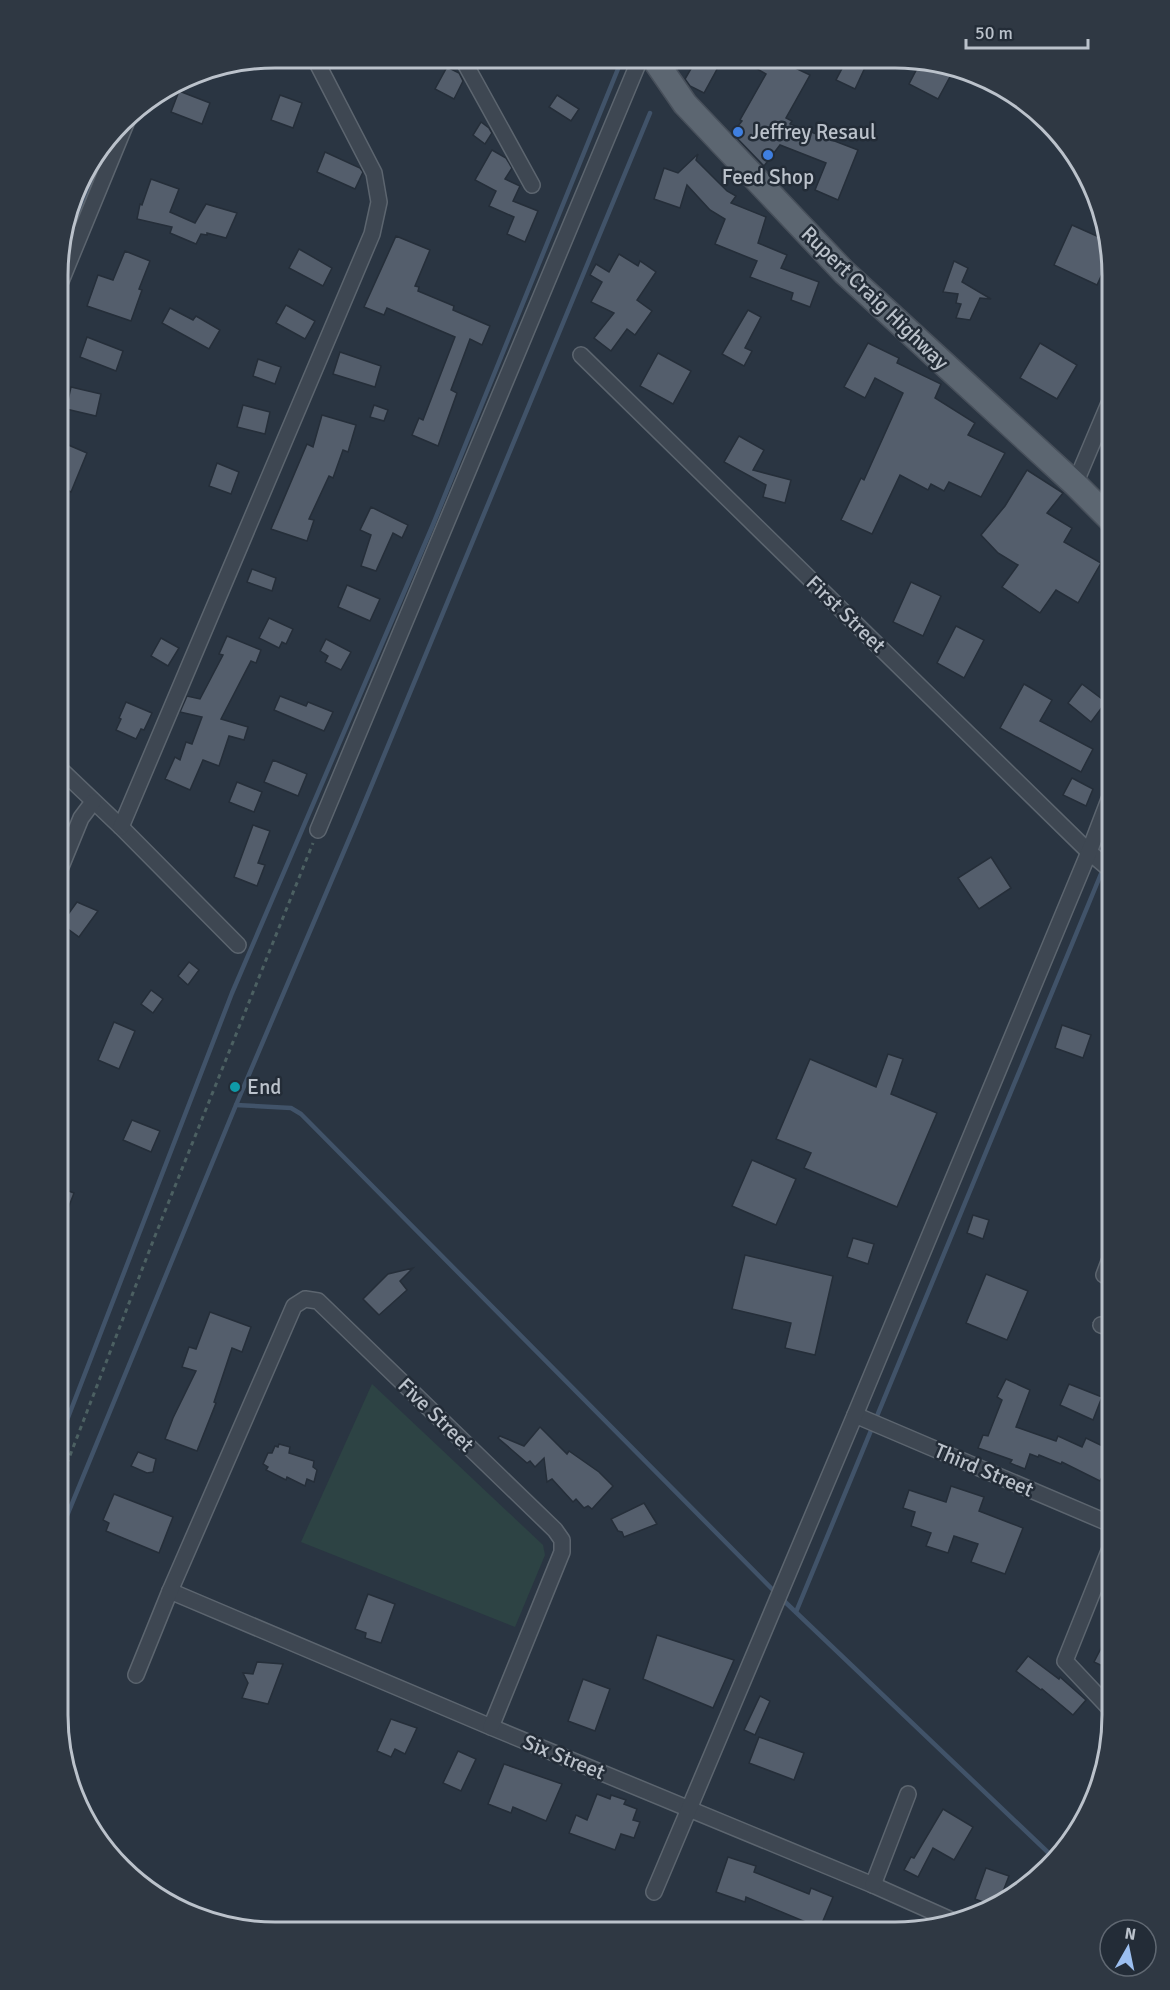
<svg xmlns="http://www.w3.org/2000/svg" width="1170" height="1990" viewBox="0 0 1170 1990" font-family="Signika,sans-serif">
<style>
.green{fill:#2d4344}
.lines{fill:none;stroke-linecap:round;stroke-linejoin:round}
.stream{stroke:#415369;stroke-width:4.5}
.canal{stroke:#415369;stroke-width:16}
.building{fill:#545e6c;stroke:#252e39;stroke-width:1.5}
.minor-casing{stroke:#5c656f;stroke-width:18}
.primary-casing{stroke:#48505b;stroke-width:27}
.path{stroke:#4c6062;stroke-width:3;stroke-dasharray:4.5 4.5;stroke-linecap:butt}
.minor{stroke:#3e4752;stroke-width:15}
.primary{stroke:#5c6671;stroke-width:24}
.shop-dot{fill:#3f7fe0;stroke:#232c37;stroke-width:2}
.culture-dot{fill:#0f9aa8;stroke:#232c37;stroke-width:2}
.labels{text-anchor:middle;stroke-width:5;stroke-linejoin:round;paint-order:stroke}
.poi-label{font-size:21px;fill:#bbc2cb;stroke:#232c37;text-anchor:start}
.street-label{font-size:21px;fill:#bbc2cb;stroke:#232c37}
.rim{fill:none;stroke:#bbc2cb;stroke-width:3}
</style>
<rect width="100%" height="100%" fill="#2a3542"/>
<polygon class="green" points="372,1384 543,1545 545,1555 515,1627 301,1542"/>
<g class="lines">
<g class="stream">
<polyline points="1107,861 1113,846"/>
<polyline points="236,1105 291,1108 301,1114 776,1593"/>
<polyline points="57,1446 232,993 432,527 622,59"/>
<polyline points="57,1540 236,1105 356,823 650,113"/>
<polyline points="782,1599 1056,1860"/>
<polyline points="796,1612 1103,869"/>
</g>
<polyline class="canal" points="62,235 95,158"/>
</g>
<g class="building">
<polygon points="696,60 722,60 704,93 690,86 685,79"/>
<polygon points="742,60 799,60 795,68 810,75 786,118 792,121 790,124 858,150 838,200 815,190 826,163 780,145 764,166 732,133 742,121 740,120 766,74"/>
<polygon points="846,61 868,61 855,89 836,80"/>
<polygon points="921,61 930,61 952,73 938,99 909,84"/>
<polygon points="447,67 459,73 463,81 454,99 435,89"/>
<polygon points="179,91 210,103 202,124 171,112"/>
<polygon points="280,95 302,103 293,128 271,120"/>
<polygon points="557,95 579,109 571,121 549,107"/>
<polygon points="481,122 489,128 492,133 485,144 473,135"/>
<polygon points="492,150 506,158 512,168 505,179 520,186 513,201 538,211 525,242 507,234 514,217 489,206 496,191 475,180"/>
<polygon points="325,152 360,168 363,172 355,189 317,172"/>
<polygon points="698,154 696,160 727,191 736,196 731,203 766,217 758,243 787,255 781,268 819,282 810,307 791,300 793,293 750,277 757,261 715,244 725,219 710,210 687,185 680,208 654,199 664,168 678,173"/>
<polygon points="151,179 179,189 170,212 195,223 206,204 237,213 226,238 207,233 207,235 201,234 196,244 170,233 172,227 137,219 140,204 142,205"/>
<polygon points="1072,225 1108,241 1110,257 1097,285 1054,265"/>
<polygon points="396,236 430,250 415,286 419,287 418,291 454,306 453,310 490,326 482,345 470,339 451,390 457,393 438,446 412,435 419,418 423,420 455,337 387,308 384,315 364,307"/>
<polygon points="299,249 332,268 323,286 289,268"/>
<polygon points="125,251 150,261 139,289 142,290 131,321 87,306 98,275 113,280"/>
<polygon points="619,254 638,266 640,261 656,272 637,300 652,311 635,335 627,329 611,351 594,338 614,313 591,302 602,282 590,275 596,264 609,272"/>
<polygon points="954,261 968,268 962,282 991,299 980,298 970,320 956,318 961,304 956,303 958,294 943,292"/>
<polygon points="286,305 315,321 305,339 276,323"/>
<polygon points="170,308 193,320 196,316 220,330 209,349 162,323"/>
<polygon points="748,310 761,317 745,348 752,351 744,366 722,354"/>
<polygon points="87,337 123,351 116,371 80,357"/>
<polygon points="868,343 899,358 897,363 941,384 935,398 975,423 968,435 1005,453 981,497 949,482 944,491 931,484 928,490 900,475 872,534 841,520 861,478 864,480 903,393 875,378 865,398 844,387"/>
<polygon points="1040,343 1077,365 1057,399 1020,378"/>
<polygon points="340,352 381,366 375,387 333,374"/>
<polygon points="658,353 691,371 673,404 640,386"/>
<polygon points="258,359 281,367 275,384 253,376"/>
<polygon points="71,387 101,394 96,416 66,409"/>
<polygon points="243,405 270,412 265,434 237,427"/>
<polygon points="374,405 388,410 384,421 370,417"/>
<polygon points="322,415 356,425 348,452 343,450 333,478 329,476 309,519 314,520 307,541 271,529 307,444 313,447"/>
<polygon points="739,436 764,450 753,470 791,480 785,503 763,497 766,485 724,462"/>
<polygon points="59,441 87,453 71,492 59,486"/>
<polygon points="217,463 239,472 231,494 209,486"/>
<polygon points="1027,470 1063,493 1047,513 1072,528 1064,542 1101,563 1078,603 1056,590 1040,613 1002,587 1018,565 998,553 981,535 1005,506"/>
<polygon points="371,507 408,525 402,538 393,533 376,571 361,566 371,535 360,530"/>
<polygon points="252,569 276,578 272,591 247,582"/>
<polygon points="911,582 941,596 923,636 893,622"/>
<polygon points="347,585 380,599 370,621 338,607"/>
<polygon points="269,618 293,629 286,644 282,642 279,648 259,638"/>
<polygon points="956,626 984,640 964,678 937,663"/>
<polygon points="227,636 261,650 256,663 251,661 221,719 248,727 244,740 229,736 219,766 203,760 190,790 165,779 175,757 180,760 186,742 192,744 202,717 180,712 187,696 200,699 223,655 219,654"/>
<polygon points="161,638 179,648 168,666 151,656"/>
<polygon points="326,639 351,652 341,670 325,662 328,656 320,651"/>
<polygon points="1024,684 1052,700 1040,721 1093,749 1081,772 1000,728"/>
<polygon points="1082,684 1106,702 1091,722 1068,703"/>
<polygon points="280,696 306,706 308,702 333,712 324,731 274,710"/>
<polygon points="126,702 152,713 144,730 141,729 136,739 116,730 121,719 119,718"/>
<polygon points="273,760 307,774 298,796 264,782"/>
<polygon points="1072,778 1093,789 1086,806 1063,795"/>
<polygon points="237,782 262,792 254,812 229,802"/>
<polygon points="253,825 270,831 258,863 265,865 257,886 234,877"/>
<polygon points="991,857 1011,888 979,909 958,878"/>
<polygon points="77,902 98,911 79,937 61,924"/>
<polygon points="189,962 199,970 188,985 178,976"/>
<polygon points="151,990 163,999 153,1013 141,1004"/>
<polygon points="114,1022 135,1031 119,1069 98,1060"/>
<polygon points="1062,1025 1091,1035 1083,1058 1055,1048"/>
<polygon points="888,1054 903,1059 891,1094 937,1113 897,1207 804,1168 811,1153 776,1139 810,1059 876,1087"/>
<polygon points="132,1120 160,1131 151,1152 123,1140"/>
<polygon points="752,1160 796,1179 776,1225 732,1206"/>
<polygon points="58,1187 74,1193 59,1232 58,1232"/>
<polygon points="973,1215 989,1220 983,1239 967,1233"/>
<polygon points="853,1238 874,1244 868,1264 847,1257"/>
<polygon points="745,1255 833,1276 815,1355 785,1348 791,1323 732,1309"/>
<polygon points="413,1268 400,1281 407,1290 379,1315 363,1299 388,1274"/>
<polygon points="986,1274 1028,1291 1007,1340 966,1323"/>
<polygon points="210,1312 251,1327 242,1352 232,1348 214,1402 216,1403 197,1451 165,1439 173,1418 196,1371 182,1367 189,1347 196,1349"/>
<polygon points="1006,1379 1030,1390 1016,1427 1056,1441 1058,1436 1082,1447 1086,1438 1113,1451 1113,1455 1100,1481 1062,1462 1061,1464 1039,1455 1038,1457 1030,1454 1025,1469 1010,1463 1012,1460 978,1448 983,1435 988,1436 1002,1400 997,1397"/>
<polygon points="1069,1384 1102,1397 1093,1420 1060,1405"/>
<polygon points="540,1427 567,1454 569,1451 599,1472 613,1486 592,1509 588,1506 584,1508 576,1499 573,1502 552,1479 547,1482 544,1458 535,1467 530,1461 527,1463 498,1438 500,1436 524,1446"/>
<polygon points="279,1444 290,1447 289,1453 314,1461 313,1467 317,1470 314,1482 307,1479 305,1486 287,1477 286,1480 266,1470 268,1467 263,1464 268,1453 272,1453 275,1446 278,1447"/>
<polygon points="138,1452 156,1459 153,1472 147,1473 131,1466"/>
<polygon points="951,1486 984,1497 979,1511 1023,1528 1005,1574 971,1562 978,1544 954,1536 948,1553 926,1546 931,1533 911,1526 915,1512 903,1508 909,1490 946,1502"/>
<polygon points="114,1494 173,1517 159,1553 106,1531 109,1523 103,1520"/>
<polygon points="644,1503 657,1524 624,1537 622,1532 618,1531 611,1519"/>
<polygon points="368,1594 395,1604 381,1643 365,1638 366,1633 355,1629"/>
<polygon points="1113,1625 1113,1671 1094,1662"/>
<polygon points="657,1635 734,1660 713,1708 643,1679"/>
<polygon points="1028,1656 1059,1679 1060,1677 1086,1700 1073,1715 1042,1689 1041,1690 1016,1671"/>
<polygon points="257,1662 283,1664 268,1704 242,1698 248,1683 243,1673 253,1674"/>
<polygon points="583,1679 610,1689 595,1731 568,1721"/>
<polygon points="760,1696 770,1701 755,1735 744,1730"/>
<polygon points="391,1719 417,1728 405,1754 395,1749 391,1757 377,1751"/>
<polygon points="759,1737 804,1753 794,1780 749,1763"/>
<polygon points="458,1751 476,1759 461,1791 443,1783"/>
<polygon points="504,1764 562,1784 546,1821 513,1807 511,1813 488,1804"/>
<polygon points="597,1794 610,1799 611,1795 626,1800 624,1804 637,1809 633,1820 640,1822 634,1838 621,1834 615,1850 569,1833 576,1815 587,1820"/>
<polygon points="943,1809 973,1827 954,1860 933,1848 918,1877 904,1870 911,1857 914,1858"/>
<polygon points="728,1857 756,1866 754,1872 809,1894 811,1888 833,1897 820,1928 746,1897 745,1902 716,1892"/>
<polygon points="986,1868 1009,1876 998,1904 994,1906 975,1899"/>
</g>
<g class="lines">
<defs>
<g id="minor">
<polyline points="462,58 532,185"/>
<polyline points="1028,106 1046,122"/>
<polyline points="59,286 131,111"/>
<polyline points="581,355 1089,852 1113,872"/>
<polyline points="1075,484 1113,394"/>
<polyline points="58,767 121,827 238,945"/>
<polyline points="121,827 372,234 379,202 374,173 314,57"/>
<polyline points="318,830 640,59"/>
<polyline points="58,874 81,818 93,802"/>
<polyline points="1113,1279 1104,1275 1113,1251"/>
<polyline points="1101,1325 1113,1329"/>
<polyline points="855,1415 1113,1525"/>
<polyline points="170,1591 491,1727 873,1885 958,1923"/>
<polyline points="136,1675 170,1591 294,1306 305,1299 318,1301 555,1530 562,1540 562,1552 491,1727"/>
<polyline points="1113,1712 1065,1661 1113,1541"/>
<polyline points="873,1885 908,1794"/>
<polyline points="654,1892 855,1415 1089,852 1113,789"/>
</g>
<polyline id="primary" points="654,59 685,104 844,272 1075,484 1113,522"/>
</defs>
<use href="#minor" class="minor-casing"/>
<use href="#primary" class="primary-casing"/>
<polyline class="path" points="57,1489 155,1236 313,843"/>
<use href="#minor" class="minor"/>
<use href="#primary" class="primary"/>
</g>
<g class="shop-dot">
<circle cx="738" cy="132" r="6"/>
<circle cx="768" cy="155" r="6"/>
</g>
<circle class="culture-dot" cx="235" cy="1087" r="6"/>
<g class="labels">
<g class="poi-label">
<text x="750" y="139">Jeffrey Resaul</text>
<text x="768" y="184" text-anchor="middle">Feed Shop</text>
<text x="247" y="1094">End</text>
</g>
<g class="street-label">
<text transform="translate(875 298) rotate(44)" y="7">Rupert Craig Highway</text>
<text transform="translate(846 614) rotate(44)" y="7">First Street</text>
<text transform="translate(436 1415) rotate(44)" y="7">Five Street</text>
<text transform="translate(984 1470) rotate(23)" y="7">Third Street</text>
<text transform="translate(564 1757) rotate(22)" y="7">Six Street</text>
</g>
</g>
<path d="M0 0H1170V1990H0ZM275 68H895A207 207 0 0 1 1102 275V1715A207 207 0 0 1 895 1922H275A207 207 0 0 1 68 1715V275A207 207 0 0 1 275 68Z" fill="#2f3843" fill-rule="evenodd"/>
<path class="rim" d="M275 68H895A207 207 0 0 1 1102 275V1715A207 207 0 0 1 895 1922H275A207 207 0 0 1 68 1715V275A207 207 0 0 1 275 68Z"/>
<g transform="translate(1128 1948) rotate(9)"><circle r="28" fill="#232c37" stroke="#606872" stroke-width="1.5"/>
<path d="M0-4.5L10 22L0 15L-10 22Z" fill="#9cbff0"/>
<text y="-9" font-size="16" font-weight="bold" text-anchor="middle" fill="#bbc2cb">N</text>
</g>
<path d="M966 39v9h122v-9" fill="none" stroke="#bbc2cb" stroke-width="3"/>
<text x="975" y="39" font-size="18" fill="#bbc2cb" stroke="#232c37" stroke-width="4.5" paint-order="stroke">50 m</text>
</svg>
